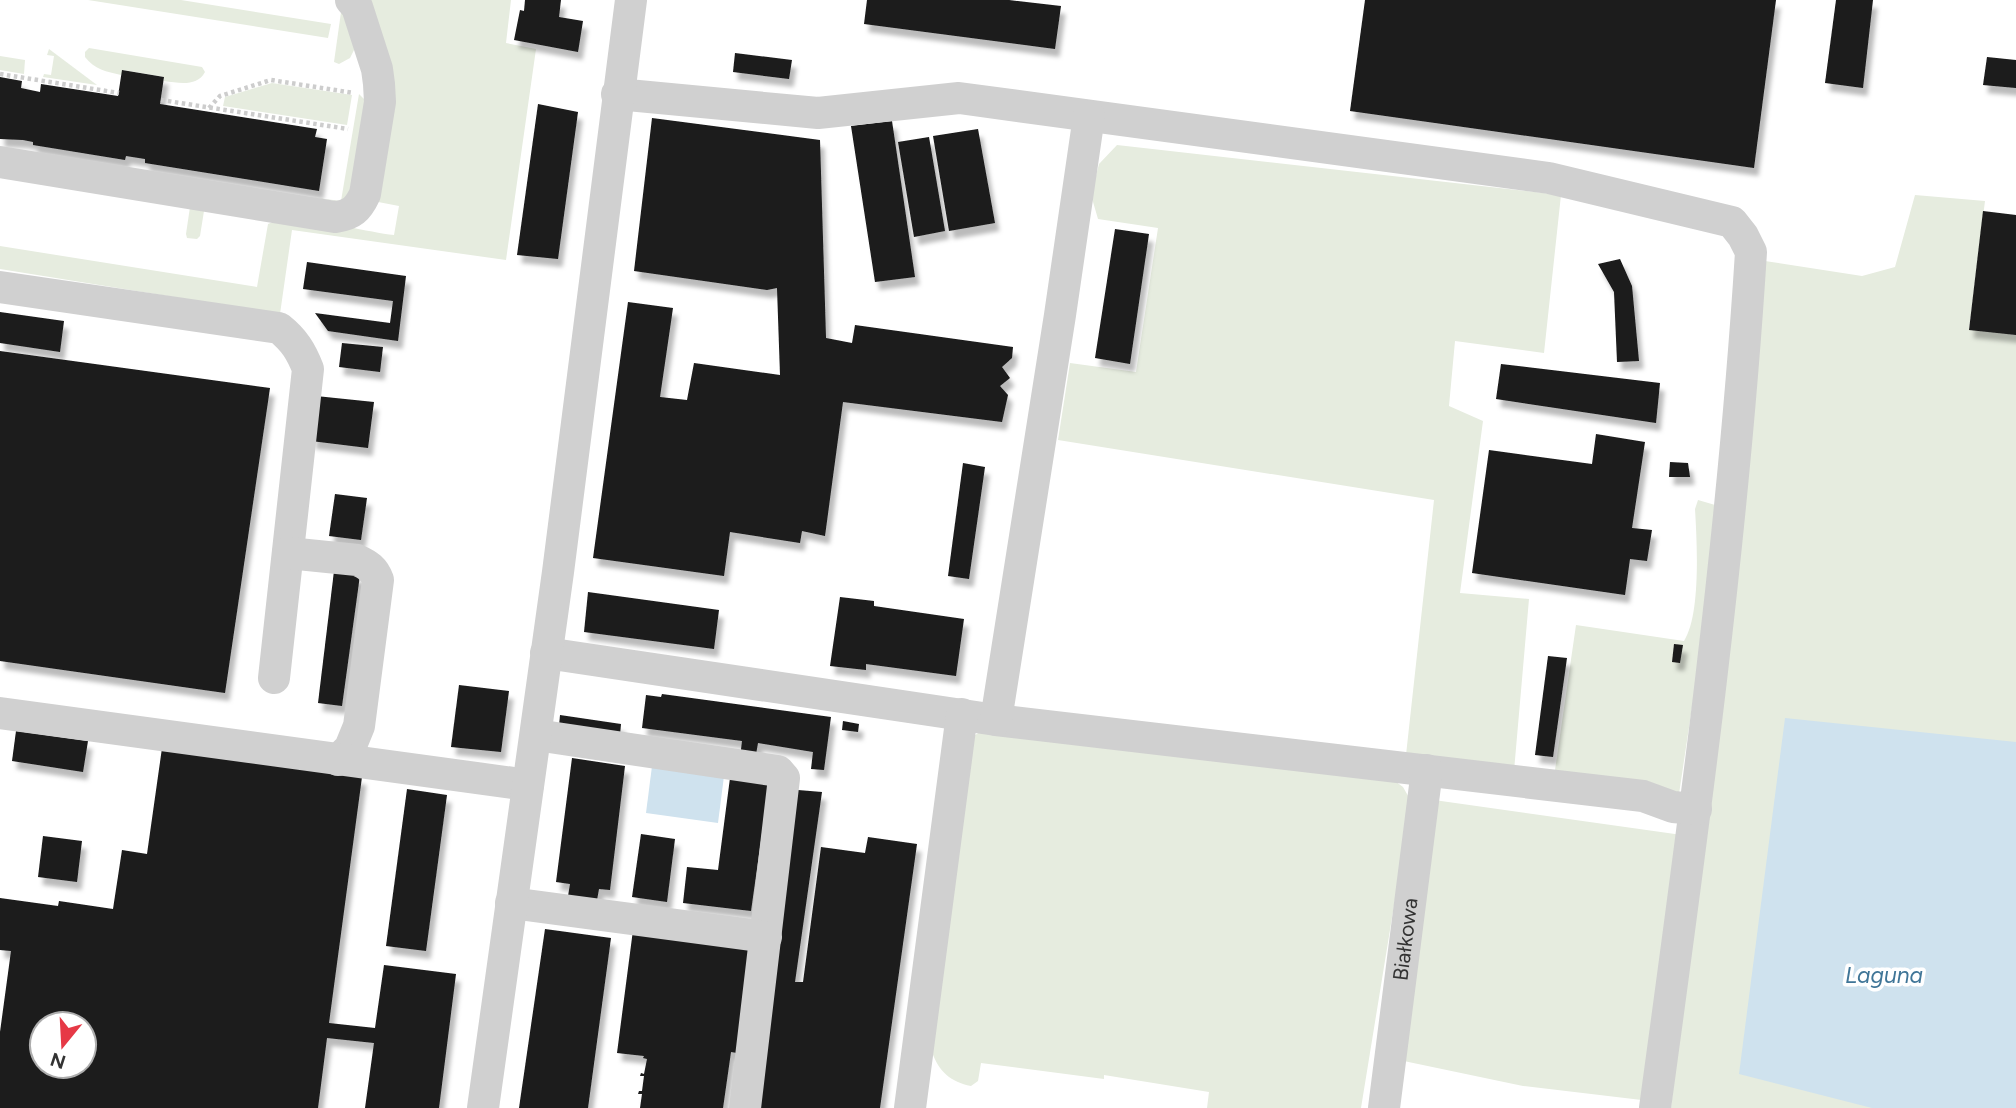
<svg xmlns="http://www.w3.org/2000/svg" width="2016" height="1108" viewBox="0 0 2016 1108" font-family="Figtree,sans-serif">
<style>
.green{fill:#e6ecdf}
.water{fill:#cfe2ee}
.building{fill:#1a1a1a;fill-rule:evenodd;filter:url(#shadow)}
.lines{fill:none;stroke-linecap:round;stroke-linejoin:round}
.path{stroke:#cdcdcd;stroke-width:4.5;stroke-dasharray:3.5 3.5;stroke-linecap:butt}
.minor{stroke:#d0d0d0;stroke-width:32}
.labels{text-anchor:middle;stroke-width:7;stroke-linejoin:round;paint-order:stroke}
.street-label{font-size:21px;fill:#333;stroke:#fff}
.water-label{font-size:23px;font-style:italic;fill:#3f7597;stroke:#fff}
</style>
<defs>
<filter id="shadow"><feDropShadow dx="4.5" dy="8" stdDeviation="2" flood-color="#0004"/></filter>
</defs>
<rect width="100%" height="100%" fill="#fff"/>
<g class="green">
<polygon points="88,0 181,0 331,24 328,38"/>
<path d="M365 0H511L506 43 536 49 506 260 292 230 280 314 0 269V246L257 287 268 224C295 211 362 232 394 235L399 206 373 201Z"/>
<polygon points="342,5 356,46 350,58 339,64 334,62"/>
<path d="M89 48 202 67 205 72C197 87 179 83 164 81V77L123 70 121 75C107 72 94 69 85 57V52Z"/>
<polygon points="49,49 97,85 43,77 44,74 51,75 54,56 47,55"/>
<polygon points="0,56 25,60 24,74 0,70"/>
<polygon points="272,83 352,95 347,125 223,106 225,97"/>
<polygon points="359,94 365,100 367,109 347,203 310,197 341,201"/>
<polygon points="1117,145 1561,195 1544,353 1455,341 1449,406 1483,421 1460,593 1529,599 1514,771 1406,755 1434,500 1058,440 1070,363 1136,372 1158,228 1098,219 1091,195 1099,164"/>
<polygon points="1915,195 1985,201 1969,329 2016,335 2016,1108 1671,1108 1765,261 1862,276 1895,267"/>
<polygon points="190,207 204,211 200,236 197,239 187,238 186,234"/>
<path d="M1698 500 1722 507 1679 794 1554 777 1576 625 1684 641C1701 615 1697 542 1695 509Z"/>
<path d="M980 732 1395 781 1403 787 1411 801 1361 1108H1207L1209 1092 1104 1075V1079L981 1063 978 1081 971 1086C951 1082 939 1072 932 1052L972 737Z"/>
<polygon points="1434,800 1682,835 1650,1101 1523,1086 1399,1060"/>
</g>
<g class="water">
<polygon points="1785,718 2016,742 2016,1108 1872,1108 1739,1074"/>
<polygon points="652,766 724,776 718,823 646,813"/>
</g>
<g class="building">
<polygon points="525,0 561,0 559,17 583,21 578,52 514,40 520,10 524,11"/>
<polygon points="867,0 1009,0 1061,6 1055,49 864,24"/>
<polygon points="1365,0 1776,0 1754,168 1350,111"/>
<polygon points="1836,0 1873,0 1863,88 1825,83"/>
<polygon points="735,53 792,60 789,79 733,72"/>
<polygon points="1987,57 2016,60 2016,88 1983,85"/>
<polygon points="122,70 164,77 160,104 317,129 315,137 327,139 319,191 145,163 145,159 126,156 125,160 33,145 33,142 23,140 0,139 0,77 22,81 21,88 40,92 41,84 118,96"/>
<polygon points="538,104 578,112 558,259 517,255"/>
<polygon points="652,118 820,140 826,338 852,343 855,325 1013,347 1012,358 1002,367 1010,378 1000,386 1008,395 1002,422 843,402 825,536 802,531 800,543 730,532 724,576 593,558 628,302 673,308 660,397 687,400 694,363 780,375 777,288 767,290 634,271"/>
<polygon points="892,121 915,277 875,282 851,126"/>
<polygon points="978,129 995,223 949,231 933,136"/>
<polygon points="929,137 945,231 914,237 898,142"/>
<polygon points="1983,211 2016,215 2016,335 1969,330"/>
<polygon points="1115,229 1149,234 1130,364 1095,358"/>
<polygon points="1620,259 1632,286 1639,361 1617,362 1614,292 1598,264"/>
<polygon points="307,262 406,276 398,341 328,331 315,313 390,323 393,301 303,289"/>
<polygon points="0,312 64,321 60,352 0,343"/>
<polygon points="342,343 383,347 380,372 339,367"/>
<polygon points="0,351 270,388 225,693 0,661"/>
<polygon points="1501,364 1660,383 1656,423 1496,399"/>
<polygon points="316,396 374,402 368,448 311,441"/>
<polygon points="1596,434 1645,442 1632,528 1652,530 1647,561 1630,559 1625,595 1472,573 1489,450 1592,464"/>
<polygon points="1670,462 1688,463 1690,477 1669,477"/>
<polygon points="963,463 985,467 969,579 948,576"/>
<polygon points="335,494 367,498 361,540 329,536"/>
<polygon points="334,571 360,575 342,706 318,703"/>
<polygon points="588,592 719,610 714,649 584,632"/>
<polygon points="840,597 874,601 874,606 964,619 956,676 866,664 866,670 830,666"/>
<polygon points="1674,644 1683,645 1680,663 1672,662"/>
<polygon points="1548,656 1567,658 1553,757 1535,755"/>
<polygon points="459,685 509,691 501,752 451,747"/>
<polygon points="662,694 831,717 824,770 811,769 813,752 758,743 755,760 740,758 742,741 642,728 646,695 661,697"/>
<polygon points="560,715 621,724 620,735 559,726"/>
<polygon points="843,721 859,724 858,732 842,730"/>
<polygon points="16,731 88,741 83,772 12,761"/>
<path d="M162 748 362 777 329 1023 375 1028 384 965 456 974 439 1108H365L374 1043 327 1038 318 1108H0V1032L11 951 0 950V898L58 906 59 901 113 909 122 850 147 854ZM42 1024H84V1066H42Z"/>
<polygon points="572,758 625,766 610,890 599,889 597,900 568,896 570,884 556,882"/>
<polygon points="730,778 769,784 751,911 683,903 687,867 718,870"/>
<polygon points="407,789 447,795 426,951 386,946"/>
<polygon points="798,790 822,792 795,982 803,982 821,847 865,853 868,837 917,844 880,1108 755,1108"/>
<polygon points="641,834 675,839 667,902 632,897"/>
<polygon points="43,836 82,841 77,882 38,877"/>
<polygon points="545,929 611,938 588,1108 519,1108"/>
<polygon points="633,930 752,943 737,1053 731,1052 723,1108 640,1108 642,1094 638,1094 639,1091 642,1091 644,1076 640,1076 641,1073 644,1074 647,1059 643,1058 644,1056 617,1053"/>
</g>
<g class="lines">
<g class="path">
<polyline points="0,74 119,93"/>
<polyline points="161,100 348,129"/>
<polyline points="209,108 220,96 271,80 354,93"/>
</g>
<g class="minor">
<path d="M617 94 818 113 959 98 1549 178 1732 222 1743 236 1751 252C1733 539 1694 823 1655 1108"/>
<path d="M0 162 335 217C352 215 358 209 365 194L380 102 379 84 377 69 357 7 351 0"/>
<path d="M0 287 279 328C294 340 301 351 308 369L274 678"/>
<path d="M288 553 357 560C368 565 374 569 378 580L359 726 350 748 338 760"/>
<polyline points="546,653 996,720 1643,796 1673,807 1696,809"/>
<polyline points="0,713 528,785"/>
<polyline points="996,720 1060,315 1089,116"/>
<polyline points="536,735 778,771 784,778 745,1108"/>
<polyline points="511,903 766,937"/>
<polyline points="483,1108 558,572 631,0"/>
<polyline points="910,1108 962,714"/>
<path id="s1" d="M1384 1108 1427 770"/>
</g>
</g>
<g class="labels">
<g class="street-label">
<text dy="7" stroke="none"><textPath href="#s1" startOffset="170">Białkowa</textPath></text>
</g>
<g class="water-label">
<text x="1884" y="983">Laguna</text>
</g>
</g>
<g transform="translate(63 1045) rotate(198)"><circle r="33" fill="#ffffff" stroke="#adadad" stroke-width="2"/>
<path d="M0-5L12 26L0 18L-12 26Z" fill="#e63946"/>
<text y="-10" font-size="19" font-weight="bold" text-anchor="middle" fill="#333333">N</text>
</g>
</svg>
